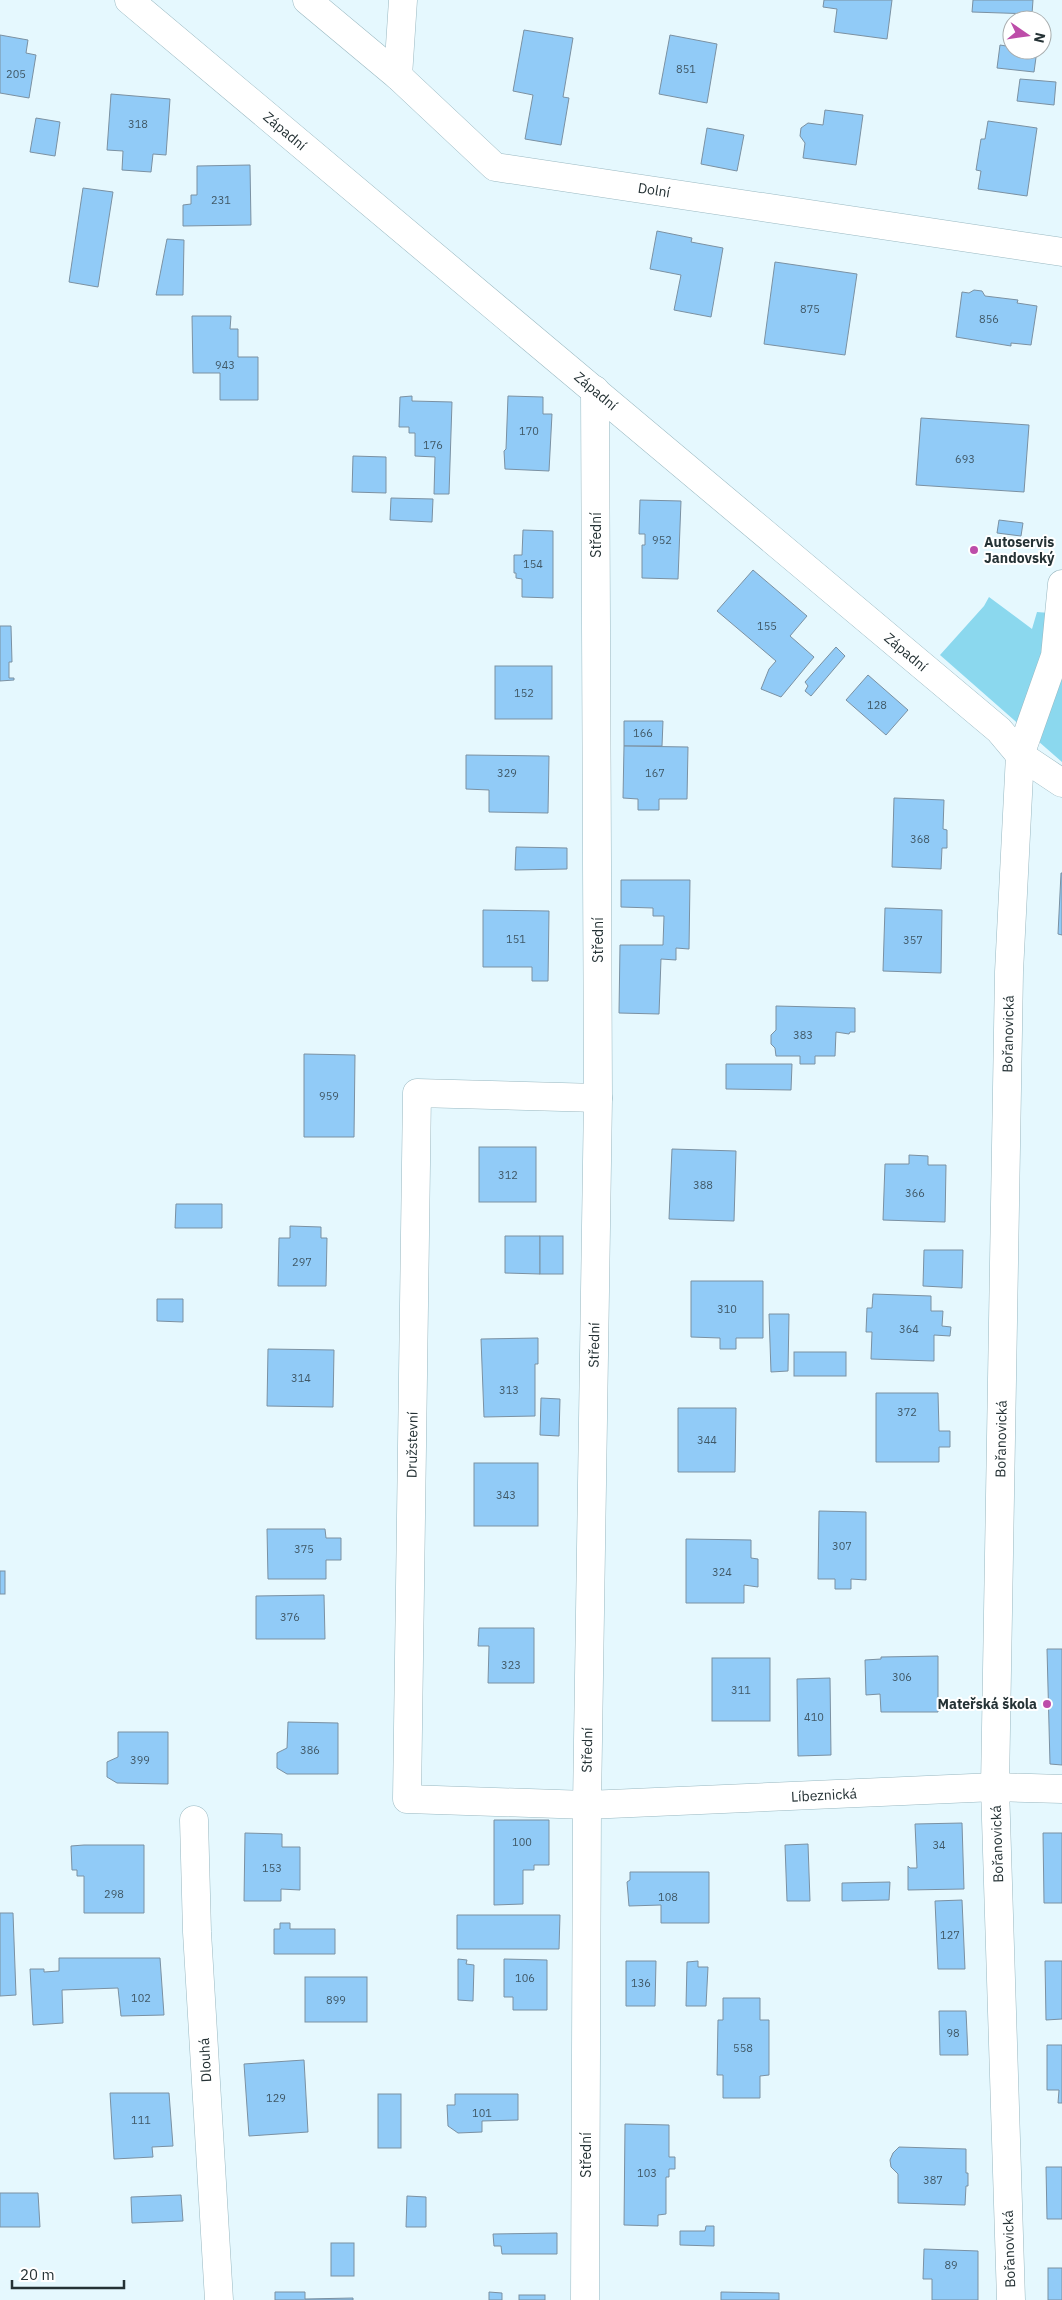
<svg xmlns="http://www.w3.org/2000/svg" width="1062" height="2300" viewBox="0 0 1062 2300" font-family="'IBM Plex Sans',sans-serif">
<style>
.green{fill:#8bd8ee}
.building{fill:#91cbf7;stroke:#7b91a2}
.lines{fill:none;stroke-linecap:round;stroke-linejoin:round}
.minor-casing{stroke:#99b8c1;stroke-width:29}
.minor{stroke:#fff;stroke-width:28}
.poi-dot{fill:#bd4da9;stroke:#fff;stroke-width:2}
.labels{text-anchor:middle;stroke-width:4;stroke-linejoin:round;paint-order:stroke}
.number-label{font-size:11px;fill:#405866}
.street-label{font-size:14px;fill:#253235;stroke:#fff}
.poi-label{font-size:14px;font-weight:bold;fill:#253235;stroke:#fff;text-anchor:start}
</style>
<rect width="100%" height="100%" fill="#e5f8fe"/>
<polygon class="green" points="989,597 1032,629 1037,612 1062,614 1062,762 940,655 984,606"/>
<g class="building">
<polygon points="824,0 892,0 887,39 834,32 837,9 823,7"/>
<polygon points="973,0 1033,0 1032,14 972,12"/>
<polygon points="524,30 573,38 563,97 569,98 561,145 525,139 533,95 513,91"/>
<polygon points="0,35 28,40 26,53 36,55 29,98 0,93"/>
<polygon points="670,35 717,44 707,103 659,94"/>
<polygon points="1000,45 1012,47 1012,50 1037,50 1034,72 997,68"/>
<polygon points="1020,79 1056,82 1054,105 1017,101"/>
<polygon points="111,94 170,99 166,155 153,154 151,172 122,170 123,151 107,150"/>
<polygon points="825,110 863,115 856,165 803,158 805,143 800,136 801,128 808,123 823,125"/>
<polygon points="36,118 60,122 55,156 30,152"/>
<polygon points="988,121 1037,128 1027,196 978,189 981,171 976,170 981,139 985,139"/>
<polygon points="707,128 744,135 737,171 701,164"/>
<polygon points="250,165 251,225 183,226 183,205 191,204 191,195 197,195 197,166"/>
<polygon points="83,188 113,192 98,287 69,282"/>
<polygon points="657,231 692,238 691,242 723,248 711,317 674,310 681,275 650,269"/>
<polygon points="167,239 184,240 183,295 156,295"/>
<polygon points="775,262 857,274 845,355 764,344"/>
<polygon points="974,290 982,291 985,296 1018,300 1017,303 1037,306 1031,345 1011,343 1011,346 956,337 962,292 969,293"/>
<polygon points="192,316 231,316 230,329 238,329 238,357 258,357 258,400 220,400 220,373 193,373"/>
<polygon points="412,396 412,401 452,402 449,494 434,494 435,457 415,456 415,433 409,433 409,427 399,427 400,397"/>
<polygon points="508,396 543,397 543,414 552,414 549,471 505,469 504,451 506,449"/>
<polygon points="921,418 1029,425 1024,492 916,485"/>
<polygon points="353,456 386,457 386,493 352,492"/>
<polygon points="391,498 433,499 432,522 390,520"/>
<polygon points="640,500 681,501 678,579 642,578 642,545 645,545 645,534 639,534"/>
<polygon points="999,520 1023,523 1021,536 997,533"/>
<polygon points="523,530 553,531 553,598 522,597 522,579 516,578 516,573 514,573 514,555 522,555"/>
<polygon points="753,570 807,616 790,636 814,657 781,697 761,689 769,669 776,661 717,611"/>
<polygon points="0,626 11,626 12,662 9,662 9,678 14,678 14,680 0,681"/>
<polygon points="836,647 845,656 811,696 805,691 808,686 805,682"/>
<rect x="495" y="666" width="57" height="53"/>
<polygon points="868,675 908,710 886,735 846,700"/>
<polygon points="624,721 663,721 662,746 624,746"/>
<polygon points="624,746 688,747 687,799 659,799 659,810 638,810 638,799 623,798"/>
<polygon points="466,755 549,756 548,813 489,812 489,790 466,789"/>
<polygon points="894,798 944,800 943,829 947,830 947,848 942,848 941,869 892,867"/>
<polygon points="516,847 567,848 567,869 515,870"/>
<polygon points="1061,873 1062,873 1062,935 1058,934"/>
<polygon points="621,880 690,880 689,949 676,948 676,960 661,959 659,1014 619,1013 620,945 663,945 664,916 653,916 653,908 621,907"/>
<polygon points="885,908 942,910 941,973 883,971"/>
<polygon points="483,910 549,911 548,981 532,981 532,967 483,967"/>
<polygon points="776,1006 855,1008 855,1032 850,1032 849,1034 836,1032 835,1056 815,1056 815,1064 800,1064 800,1056 776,1056 775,1048 771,1044 771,1035 776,1030"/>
<polygon points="304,1054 355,1055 354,1137 304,1137"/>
<polygon points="726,1064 792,1064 791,1090 726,1089"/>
<rect x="479" y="1147" width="57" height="55"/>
<polygon points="672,1149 736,1151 734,1221 669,1219"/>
<polygon points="909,1155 928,1156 928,1165 946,1165 945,1222 883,1220 885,1164 909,1164"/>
<polygon points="176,1204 222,1204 222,1228 175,1228"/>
<polygon points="290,1226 321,1227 321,1238 327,1238 326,1286 278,1286 279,1238 290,1238"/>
<polygon points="505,1236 540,1236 540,1274 505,1273"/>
<rect x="540" y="1236" width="23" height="38"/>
<polygon points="924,1250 963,1250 962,1288 923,1286"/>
<polygon points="691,1281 763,1281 763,1338 736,1338 736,1349 720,1349 720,1338 691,1337"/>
<polygon points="873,1294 931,1296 931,1311 943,1311 942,1326 951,1327 950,1336 934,1335 934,1361 871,1359 872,1332 866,1332 867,1308 872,1308"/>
<polygon points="157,1299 183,1299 183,1322 157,1321"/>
<polygon points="769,1314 789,1314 788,1371 771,1372"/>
<polygon points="538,1338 538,1364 535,1364 535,1416 484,1417 481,1339"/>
<polygon points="268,1349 334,1350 333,1407 267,1406"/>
<rect x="794" y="1352" width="52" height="24"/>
<polygon points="876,1393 938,1393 939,1431 950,1431 950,1447 939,1447 939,1462 876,1462"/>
<polygon points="541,1398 560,1399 559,1436 540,1435"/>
<polygon points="678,1408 736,1408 735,1472 678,1472"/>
<rect x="474" y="1463" width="64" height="63"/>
<polygon points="819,1511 866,1512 866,1580 851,1579 851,1589 835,1589 835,1579 818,1579"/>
<polygon points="267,1529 325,1529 326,1538 341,1538 341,1560 326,1560 326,1579 268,1579"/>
<polygon points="686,1539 751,1540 751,1558 758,1559 758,1587 744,1585 744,1603 686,1603"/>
<rect x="0" y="1571" width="5" height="23"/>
<polygon points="324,1595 325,1639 256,1639 256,1596"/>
<polygon points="479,1628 534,1628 534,1683 488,1683 489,1646 478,1646"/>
<polygon points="1047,1649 1062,1649 1062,1765 1050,1764"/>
<polygon points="938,1656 938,1712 881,1712 880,1694 866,1695 865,1660 881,1659 881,1657"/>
<rect x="712" y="1658" width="58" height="63"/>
<polygon points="830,1678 831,1755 798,1756 797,1679"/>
<polygon points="288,1722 338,1723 338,1774 287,1774 277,1768 277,1753 287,1748"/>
<polygon points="118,1732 168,1732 168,1784 117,1783 107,1777 107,1762 118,1757"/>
<polygon points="494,1820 549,1820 549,1865 534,1865 534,1870 523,1870 523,1904 494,1905"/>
<polygon points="962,1823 964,1889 908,1890 908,1866 910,1868 917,1868 915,1824"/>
<polygon points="245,1833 282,1834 282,1847 300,1847 300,1890 281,1889 281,1901 244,1901"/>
<polygon points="1043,1833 1062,1833 1062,1903 1044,1903"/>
<polygon points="808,1844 810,1901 787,1901 785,1845"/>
<polygon points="84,1845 144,1845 144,1913 84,1913 84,1876 77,1876 77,1870 72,1870 71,1846"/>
<polygon points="630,1872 709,1872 709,1923 661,1923 661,1905 629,1906 627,1882 630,1880"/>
<polygon points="890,1882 889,1900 842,1901 842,1883"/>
<polygon points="962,1900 965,1969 938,1969 935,1901"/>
<polygon points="0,1913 13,1913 16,1995 0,1996"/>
<polygon points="457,1915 560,1915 559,1949 457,1949"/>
<polygon points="280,1923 290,1923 290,1929 335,1929 335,1954 274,1954 274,1929 280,1929"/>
<polygon points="59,1958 160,1958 164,2015 121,2016 118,1988 62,1990 63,2023 33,2025 30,1969 44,1969 44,1972 59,1971"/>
<polygon points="458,1959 467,1960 466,1964 474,1965 473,2001 458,2000"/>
<polygon points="504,1959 547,1960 547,2010 513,2010 513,1997 504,1997"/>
<polygon points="626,1961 656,1961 655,2006 626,2006"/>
<polygon points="698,1961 698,1967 708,1967 706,2006 686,2006 687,1962"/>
<polygon points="1045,1961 1062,1961 1062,2019 1046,2020"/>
<rect x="305" y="1977" width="62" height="45"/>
<polygon points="723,1998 760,1998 760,2020 769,2020 769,2075 760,2076 760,2098 723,2098 723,2075 717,2075 718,2020 723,2020"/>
<polygon points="939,2011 966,2011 968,2055 940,2055"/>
<polygon points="1047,2045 1062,2045 1062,2103 1058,2103 1059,2090 1047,2090"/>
<polygon points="304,2060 308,2132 249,2136 244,2064"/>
<polygon points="110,2093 169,2093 173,2146 152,2147 153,2157 114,2159"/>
<rect x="378" y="2094" width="23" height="54"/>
<polygon points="455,2094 518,2094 518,2120 482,2121 482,2132 458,2133 448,2126 447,2105 455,2105"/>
<polygon points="625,2124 669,2125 669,2157 675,2157 675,2169 669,2169 669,2177 666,2177 666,2214 658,2215 658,2226 624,2225"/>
<polygon points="899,2147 966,2149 966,2173 968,2173 968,2186 966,2186 965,2205 898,2203 898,2174 891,2167 890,2160 893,2153"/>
<polygon points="1046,2167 1062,2167 1062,2219 1047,2219"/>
<polygon points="0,2193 38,2193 40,2227 0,2227"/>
<polygon points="181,2195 183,2221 132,2223 131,2197"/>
<polygon points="407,2196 426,2197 426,2227 406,2227"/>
<polygon points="706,2226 714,2226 714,2246 680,2245 680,2231 705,2231"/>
<polygon points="557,2233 557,2254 502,2254 501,2246 494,2246 493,2234"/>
<rect x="331" y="2243" width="23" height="33"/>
<polygon points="924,2249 978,2251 978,2300 932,2300 932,2279 923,2279"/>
<rect x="1048" y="2268" width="14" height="32"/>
<polygon points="275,2292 305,2292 305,2299 353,2298 353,2300 275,2300"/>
<polygon points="489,2292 502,2293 502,2300 489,2300"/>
<polygon points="721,2292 779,2293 779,2300 721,2300"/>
<rect x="519" y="2295" width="26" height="5"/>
</g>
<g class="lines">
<defs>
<g id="minor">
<polyline points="129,0 999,730 1020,755 1062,783"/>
<polyline points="307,0 398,76 495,167 1062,252"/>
<polyline points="398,76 403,0"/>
<polyline points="598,1098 417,1093 407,1799 587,1805 995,1787 1062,1789"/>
<polyline points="194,1820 197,1932 219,2300"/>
<polyline points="585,2300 587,1805 598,1098 595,390"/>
<polyline points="1011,2300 995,1787 1009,972 1020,755 1055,656 1062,584"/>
</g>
</defs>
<use href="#minor" class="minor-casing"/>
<use href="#minor" class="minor"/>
</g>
<g class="poi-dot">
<circle cx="974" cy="550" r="5"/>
<circle cx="1047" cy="1704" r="5"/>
</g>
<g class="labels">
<g class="number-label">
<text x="686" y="73">851</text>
<text x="16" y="78">205</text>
<text x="138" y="128">318</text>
<text x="221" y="204">231</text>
<text x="810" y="313">875</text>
<text x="989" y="323">856</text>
<text x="225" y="369">943</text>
<text x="529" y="435">170</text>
<text x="433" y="449">176</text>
<text x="965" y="463">693</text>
<text x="662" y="544">952</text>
<text x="533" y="568">154</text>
<text x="767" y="630">155</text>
<text x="524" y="697">152</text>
<text x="877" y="709">128</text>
<text x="643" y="737">166</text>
<text x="507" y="777">329</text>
<text x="655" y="777">167</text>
<text x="920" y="843">368</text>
<text x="516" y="943">151</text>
<text x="913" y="944">357</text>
<text x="803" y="1039">383</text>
<text x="329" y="1100">959</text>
<text x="508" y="1179">312</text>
<text x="703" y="1189">388</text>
<text x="915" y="1197">366</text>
<text x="302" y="1266">297</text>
<text x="727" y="1313">310</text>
<text x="909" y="1333">364</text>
<text x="301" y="1382">314</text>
<text x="509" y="1394">313</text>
<text x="907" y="1416">372</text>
<text x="707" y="1444">344</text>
<text x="506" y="1499">343</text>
<text x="842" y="1550">307</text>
<text x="304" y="1553">375</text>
<text x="722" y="1576">324</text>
<text x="290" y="1621">376</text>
<text x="511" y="1669">323</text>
<text x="902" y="1681">306</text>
<text x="741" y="1694">311</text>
<text x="814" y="1721">410</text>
<text x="310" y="1754">386</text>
<text x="140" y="1764">399</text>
<text x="522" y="1846">100</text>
<text x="939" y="1849">34</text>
<text x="272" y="1872">153</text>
<text x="114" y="1898">298</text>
<text x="668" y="1901">108</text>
<text x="950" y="1939">127</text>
<text x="525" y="1982">106</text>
<text x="641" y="1987">136</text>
<text x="141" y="2002">102</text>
<text x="336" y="2004">899</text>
<text x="953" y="2037">98</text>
<text x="743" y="2052">558</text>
<text x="276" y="2102">129</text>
<text x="482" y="2117">101</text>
<text x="141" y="2124">111</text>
<text x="647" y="2177">103</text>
<text x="933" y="2184">387</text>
<text x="951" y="2269">89</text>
</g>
<g class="street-label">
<text transform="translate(285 131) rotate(40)" y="5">Západní</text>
<text transform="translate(654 190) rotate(9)" y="5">Dolní</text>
<text transform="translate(596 391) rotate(40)" y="5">Západní</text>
<text transform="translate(596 535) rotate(-90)" y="5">Střední</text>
<text transform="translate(906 652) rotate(40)" y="5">Západní</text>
<text transform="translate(598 940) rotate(-90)" y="5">Střední</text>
<text transform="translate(1008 1034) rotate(-89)" y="5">Bořanovická</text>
<text transform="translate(594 1345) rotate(-89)" y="5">Střední</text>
<text transform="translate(1001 1439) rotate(-89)" y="5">Bořanovická</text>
<text transform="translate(412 1445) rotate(-89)" y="5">Družstevní</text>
<text transform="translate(587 1750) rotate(-89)" y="5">Střední</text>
<text transform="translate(824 1795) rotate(-3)" y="5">Líbeznická</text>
<text transform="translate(997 1844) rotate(-92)" y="5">Bořanovická</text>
<text transform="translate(205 2060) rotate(-93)" y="5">Dlouhá</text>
<text transform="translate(586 2155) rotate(-90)" y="5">Střední</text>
<text transform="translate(1009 2249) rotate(-92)" y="5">Bořanovická</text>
</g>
<g class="poi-label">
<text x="984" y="547">Autoservis<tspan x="984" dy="16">Jandovský</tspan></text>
<text x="1037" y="1709" text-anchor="end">Mateřská škola</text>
</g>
</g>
<g transform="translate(1027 35) rotate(103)"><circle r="24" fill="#ffffff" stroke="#a8adae"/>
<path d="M0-4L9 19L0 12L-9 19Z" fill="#bd4da9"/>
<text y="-8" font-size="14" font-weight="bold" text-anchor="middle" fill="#253235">N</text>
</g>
<path d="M12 2280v8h112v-8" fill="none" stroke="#253235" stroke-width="2.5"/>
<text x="20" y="2280" font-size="15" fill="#253235" stroke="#ffffff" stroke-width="4" paint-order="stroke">20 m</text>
</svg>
